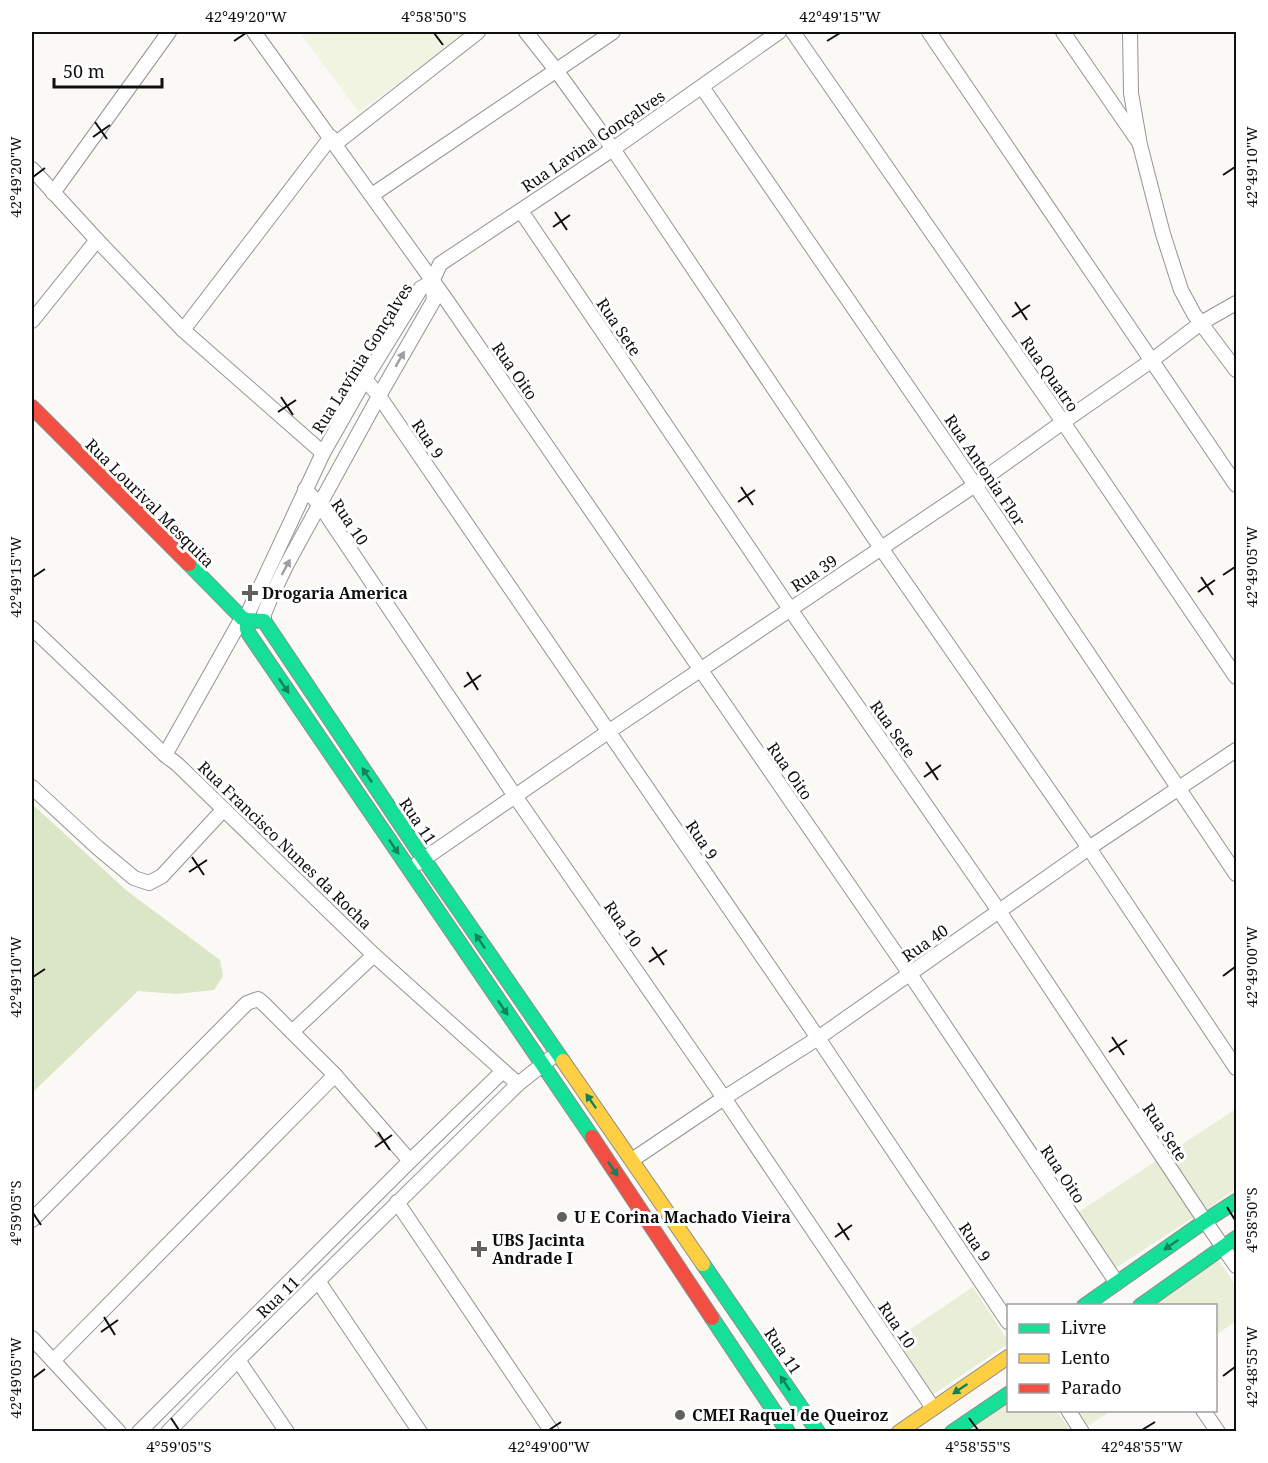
<svg xmlns="http://www.w3.org/2000/svg" width="1268" height="1463" viewBox="0 0 1268 1463" font-family="'Noto Serif',serif">
<style>
.green{fill:#e8efd6}
.forest{fill:#dae6c5}
.pitch{fill:#f1f4e0}
.lines{fill:none;stroke-linecap:round;stroke-linejoin:round}
.street-casing{stroke:#959493;stroke-width:16}
.fast-casing{stroke:#8c8b89;stroke-width:16}
.slow-casing{stroke:#8c8b89;stroke-width:16}
.jam-casing{stroke:#8c8b89;stroke-width:16}
.street{stroke:#fefefe;stroke-width:14}
.fast{stroke:#16e098;stroke-width:14}
.slow{stroke:#ffcf43;stroke-width:14}
.jam{stroke:#f24e42;stroke-width:14}
.oneway{fill:#9e9e9e}
.oneway2{fill:#13825a}
.ticks{fill:none;stroke:#0f0f0f;stroke-width:2}
.poi-dot{fill:#626160;stroke:#fff;stroke-width:2}
.labels{text-anchor:middle;stroke-width:6;stroke-linejoin:round;paint-order:stroke}
.street-label{font-size:16px;fill:#0f0f0f;stroke:#fff}
.poi-label{font-size:16px;font-weight:bold;fill:#0f0f0f;stroke:#fff;text-anchor:start}
.neatline{fill:none;stroke:#0f0f0f;stroke-width:2}
.ticks-label{font-size:15px;text-anchor:middle;fill:#0f0f0f}
</style>
<rect width="100%" height="100%" fill="#fbf9f5"/>
<g class="green">
<polygon points="1236,1109 1236,1189 1206,1210 1169,1153"/>
<polygon points="1156,1161 1194,1217 1114,1269 1077,1213"/>
<polygon points="1217,1258 1236,1286 1236,1321 1216,1335 1216,1306 1147,1306"/>
<polygon points="973,1287 1008,1341 1008,1344 931,1396 894,1340"/>
<polygon points="1008,1403 1008,1410 1057,1411 1071,1431 965,1432"/>
<polygon points="1075,1411 1111,1411 1086,1427"/>
</g>
<polygon class="forest" points="32,804 127,891 220,960 223,976 214,990 176,994 138,991 32,1093"/>
<polygon class="pitch" points="299,32 468,32 359,112"/>
<g class="lines">
<defs>
<g id="street">
<polyline points="254,32 445,298 910,974 1117,1283"/>
<polyline points="526,32 556,70 613,149 881,548 1089,848 1236,1068"/>
<polyline points="793,32 1063,422 1236,677"/>
<polyline points="929,32 1236,485"/>
<polyline points="1063,32 1138,141"/>
<polyline points="1130,32 1131,93 1140,145 1163,234 1181,290 1194,314 1236,370"/>
<polyline points="702,87 975,485 1236,874"/>
<polyline points="335,144 478,32"/>
<polyline points="32,169 97,240 183,330 323,453"/>
<polyline points="53,193 169,32"/>
<polyline points="372,195 613,32"/>
<polyline points="521,211 790,609 999,911 1205,1221 1236,1266"/>
<polyline points="432,282 440,264 613,149 779,32"/>
<polyline points="32,321 97,240"/>
<polyline points="183,330 331,137"/>
<polyline points="365,379 379,396 818,1038 1008,1322"/>
<polyline points="305,489 320,505 515,796 724,1098 933,1408"/>
<polyline points="247,620 249,611 323,453 365,379 421,288 432,282"/>
<polyline points="264,621 264,614 271,597 287,564 379,396 434,300 432,282"/>
<polyline points="32,628 165,755 177,764 374,955 518,1084"/>
<polyline points="165,755 242,618"/>
<polyline points="32,787 98,848 134,878 149,883 162,876 224,809"/>
<polyline points="418,863 608,732 975,485 1063,422 1151,361 1201,323 1236,303"/>
<polyline points="292,1032 374,955"/>
<polyline points="632,1160 724,1098 818,1038 1089,848 1236,750"/>
<polyline points="397,1202 552,1432"/>
<polyline points="32,1220 247,1003 258,999 264,1004 335,1075 410,1161"/>
<polyline points="318,1281 420,1432"/>
<polyline points="32,1338 119,1432"/>
<polyline points="238,1360 287,1432"/>
<polyline points="53,1361 335,1075"/>
<polyline points="1068,1410 1082,1432"/>
<polyline points="1203,1410 1218,1432"/>
<polyline points="139,1432 410,1161 503,1071"/>
<polyline points="168,1432 238,1360 518,1084 551,1058"/>
</g>
<g id="fast">
<polyline points="189,564 242,618 247,620 264,621 423,858 563,1061"/>
<polyline points="247,620 247,629 249,634 592,1137"/>
<polyline points="703,1264 818,1432"/>
<polyline points="1084,1306 1205,1221 1236,1201"/>
<polyline points="1140,1306 1236,1238"/>
<polyline points="712,1318 788,1432"/>
<polyline points="952,1432 1008,1394"/>
</g>
<g id="slow">
<polyline points="563,1061 703,1264"/>
<polyline points="899,1432 1008,1357"/>
</g>
<g id="jam">
<polyline points="32,407 189,564"/>
<polyline points="592,1137 712,1318"/>
</g>
</defs>
<use href="#street" class="street-casing"/>
<use href="#fast" class="fast-casing"/>
<use href="#slow" class="slow-casing"/>
<use href="#jam" class="jam-casing"/>
<use href="#street" class="street"/>
<use href="#fast" class="fast"/>
<use href="#slow" class="slow"/>
<use href="#jam" class="jam"/>
</g>
<defs><path id="oneway-solid" d="M-6-.8H1V-3.2L6.5 0L1 3.2V.8H-6Z" transform="scale(1.5)"/></defs>
<g class="oneway">
<use href="#oneway-solid" transform="translate(400 359) rotate(-60)"/>
<use href="#oneway-solid" transform="translate(286 567) rotate(-62)"/>
</g>
<g class="oneway2">
<use href="#oneway-solid" transform="translate(284 686) rotate(56)"/>
<use href="#oneway-solid" transform="translate(367 775) rotate(-124)"/>
<use href="#oneway-solid" transform="translate(394 847) rotate(56)"/>
<use href="#oneway-solid" transform="translate(480 941) rotate(-124)"/>
<use href="#oneway-solid" transform="translate(503 1008) rotate(56)"/>
<use href="#oneway-solid" transform="translate(591 1101) rotate(-125)"/>
<use href="#oneway-solid" transform="translate(613 1169) rotate(56)"/>
<use href="#oneway-solid" transform="translate(1171 1245) rotate(145)"/>
<use href="#oneway-solid" transform="translate(785 1383) rotate(-124)"/>
<use href="#oneway-solid" transform="translate(960 1389) rotate(146)"/>
</g>
<path class="ticks" d="M434 33 443 45M234 41 246 33M827 41 840 33M95 122 107 139M93 137 110 125M1223 175 1235 167M33 177 45 168M555 212 567 230M553 227 570 215M1015 302 1027 320M1012 317 1030 305M281 397 293 415M278 412 296 400M741 487 753 505M738 502 755 490M1223 575 1235 567M33 577 45 569M1201 577 1213 595M1198 592 1215 580M467 672 478 690M464 687 481 675M926 762 938 780M924 777 941 765M192 857 204 875M189 872 207 860M652 947 664 965M649 962 667 950M1223 976 1235 967M33 977 45 969M1112 1037 1124 1055M1109 1052 1127 1040M378 1132 390 1150M375 1147 392 1135M1227 1207 1235 1220M33 1213 41 1225M838 1223 849 1240M835 1237 852 1225M104 1317 115 1335M101 1332 118 1320M1223 1376 1235 1367M33 1378 45 1369M171 1418 179 1430M969 1418 978 1430M549 1430 561 1422M1142 1430 1155 1422"/>
<g class="poi-dot">
<path d="M247 584h6v6h6v6h-6v6h-6v-6h-6v-6h6z"/>
<circle cx="562" cy="1217" r="6"/>
<path d="M476 1240h6v6h6v6h-6v6h-6v-6h-6v-6h6z"/>
<circle cx="680" cy="1415" r="6"/>
</g>
<g class="labels">
<g class="street-label">
<text transform="translate(593 141) rotate(-34)" y="6">Rua Lavina Gonçalves</text>
<text transform="translate(619 327) rotate(56)" y="6">Rua Sete</text>
<text transform="translate(362 358) rotate(-58)" y="6">Rua Lavínia Gonçalves</text>
<text transform="translate(515 371) rotate(55)" y="6">Rua Oito</text>
<text transform="translate(1050 374) rotate(55)" y="6">Rua Quatro</text>
<text transform="translate(428 439) rotate(56)" y="6">Rua 9</text>
<text transform="translate(985 470) rotate(56)" y="6">Rua Antonia Flor</text>
<text transform="translate(150 503) rotate(45)" y="6">Rua Lourival Mesquita</text>
<text transform="translate(350 522) rotate(56)" y="6">Rua 10</text>
<text transform="translate(814 573) rotate(-34)" y="6">Rua 39</text>
<text transform="translate(893 729) rotate(55)" y="6">Rua Sete</text>
<text transform="translate(790 771) rotate(55)" y="6">Rua Oito</text>
<text transform="translate(418 821) rotate(56)" y="6">Rua 11</text>
<text transform="translate(702 840) rotate(56)" y="6">Rua 9</text>
<text transform="translate(285 845) rotate(44)" y="6">Rua Francisco Nunes da Rocha</text>
<text transform="translate(623 924) rotate(55)" y="6">Rua 10</text>
<text transform="translate(925 943) rotate(-35)" y="6">Rua 40</text>
<text transform="translate(1165 1132) rotate(56)" y="6">Rua Sete</text>
<text transform="translate(1063 1174) rotate(56)" y="6">Rua Oito</text>
<text transform="translate(975 1242) rotate(56)" y="6">Rua 9</text>
<text transform="translate(278 1297) rotate(-44)" y="6">Rua 11</text>
<text transform="translate(897 1325) rotate(56)" y="6">Rua 10</text>
<text transform="translate(783 1351) rotate(56)" y="6">Rua 11</text>
</g>
<g class="poi-label">
<text x="262" y="599">Drogaria America</text>
<text x="574" y="1223">U E Corina Machado Vieira</text>
<text x="492" y="1246">UBS Jacinta<tspan x="492" dy="18">Andrade I</tspan></text>
<text x="692" y="1421">CMEI Raquel de Queiroz</text>
</g>
</g>
<rect width="1268" height="1463" fill="none" stroke="#ffffff" stroke-width="66"/>
<rect x="1007" y="1304" width="210" height="108" fill="#ffffff" stroke="#9f9f9f" stroke-width="1.5"/>
<rect x="1019" y="1324" width="30" height="9" fill="#16e098" stroke="#9f9f9f" stroke-width="1.5"/>
<text x="1061" y="1334" font-size="18" fill="#0f0f0f">Livre</text>
<rect x="1019" y="1354" width="30" height="9" fill="#ffcf43" stroke="#9f9f9f" stroke-width="1.5"/>
<text x="1061" y="1364" font-size="18" fill="#0f0f0f">Lento</text>
<rect x="1019" y="1384" width="30" height="9" fill="#f24e42" stroke="#9f9f9f" stroke-width="1.5"/>
<text x="1061" y="1394" font-size="18" fill="#0f0f0f">Parado</text>
<path d="M54 78v9h108v-9" fill="none" stroke="#0f0f0f" stroke-width="3"/>
<text x="63" y="78" font-size="18" fill="#0f0f0f" stroke="#ffffff" stroke-width="4.5" paint-order="stroke">50 m</text>
<rect x="33" y="33" width="1202" height="1397" class="neatline"/>
<g class="ticks-label">
<text x="246" y="22">42°49'20"W</text>
<text x="434" y="22">4°58'50"S</text>
<text x="840" y="22">42°49'15"W</text>
<text transform="translate(1252 167) rotate(-90)" y="5">42°49'10"W</text>
<text transform="translate(16 177) rotate(-90)" y="5">42°49'20"W</text>
<text transform="translate(1252 567) rotate(-90)" y="5">42°49'05"W</text>
<text transform="translate(16 577) rotate(-90)" y="5">42°49'15"W</text>
<text transform="translate(1252 967) rotate(-90)" y="5">42°49'00"W</text>
<text transform="translate(16 977) rotate(-90)" y="5">42°49'10"W</text>
<text transform="translate(16 1213) rotate(-90)" y="5">4°59'05"S</text>
<text transform="translate(1252 1220) rotate(-90)" y="5">4°58'50"S</text>
<text transform="translate(1252 1367) rotate(-90)" y="5">42°48'55"W</text>
<text transform="translate(16 1378) rotate(-90)" y="5">42°49'05"W</text>
<text x="179" y="1452">4°59'05"S</text>
<text x="549" y="1452">42°49'00"W</text>
<text x="978" y="1452">4°58'55"S</text>
<text x="1142" y="1452">42°48'55"W</text>
</g>
</svg>
